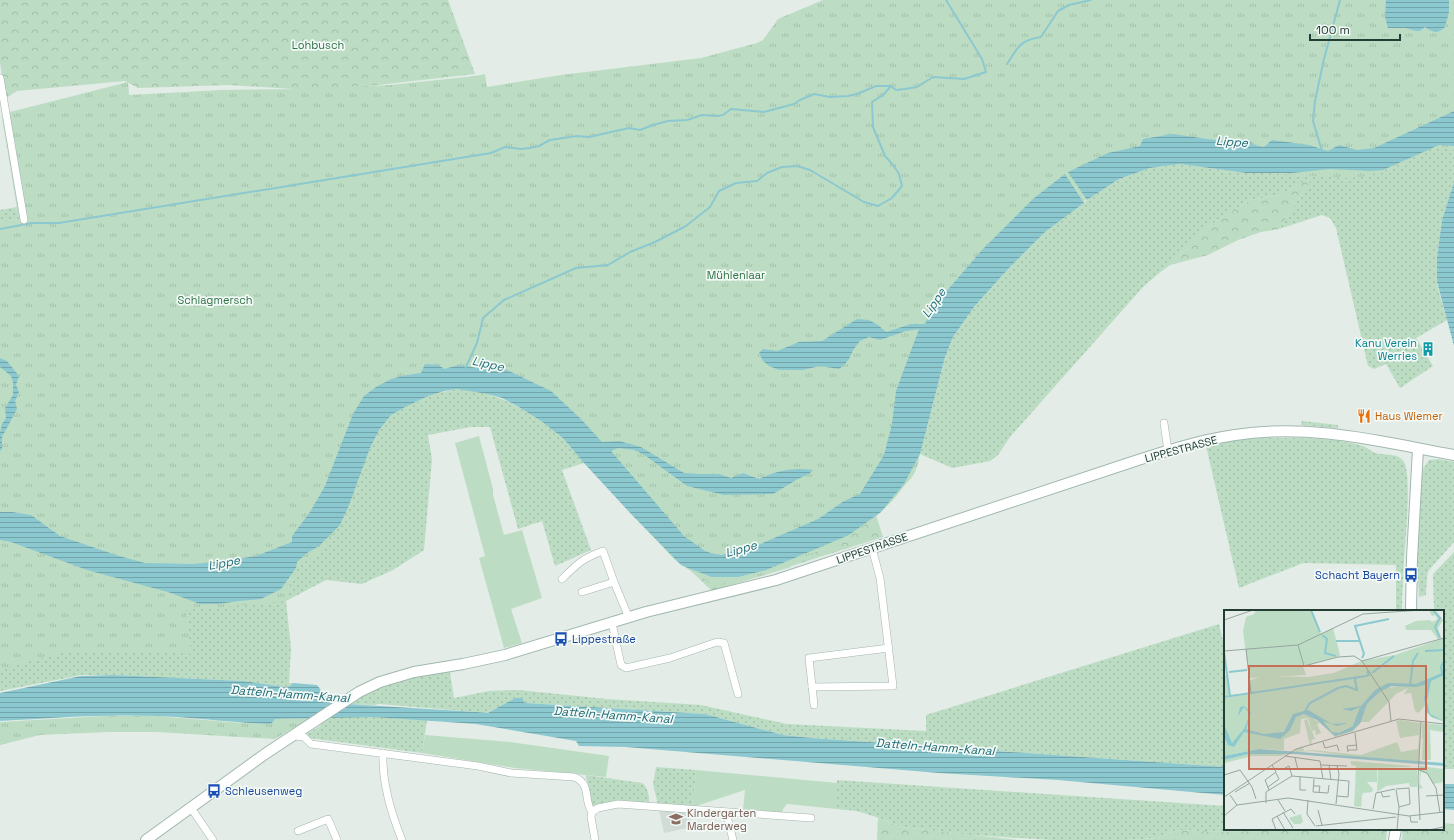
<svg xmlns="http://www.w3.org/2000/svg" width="1454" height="840" viewBox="0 0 1454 840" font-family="'Space Grotesk',sans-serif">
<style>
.built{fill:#d1dcd6}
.grass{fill:url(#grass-dots)}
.forest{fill:url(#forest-crowns)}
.park{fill:url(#park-tufts)}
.garden{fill:#bcddc3}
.water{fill:url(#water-rules)}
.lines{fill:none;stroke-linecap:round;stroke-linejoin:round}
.stream{stroke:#8cc8cf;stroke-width:2}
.street-casing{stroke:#a6b4ae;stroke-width:8}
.secondary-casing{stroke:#a1b8af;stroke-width:12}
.street{stroke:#fff;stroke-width:7}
.secondary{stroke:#fff;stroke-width:10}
.labels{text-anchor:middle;stroke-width:3.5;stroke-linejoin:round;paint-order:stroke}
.park-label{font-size:11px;fill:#2e7345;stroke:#f3f9f6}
.culture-label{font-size:11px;fill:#0d838f;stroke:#f3f9f6;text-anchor:end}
.food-label{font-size:11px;fill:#c56008;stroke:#f3f9f6;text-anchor:start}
.street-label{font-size:11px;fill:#233d35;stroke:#f3f9f6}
.transit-label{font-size:11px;fill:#164399;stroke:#f3f9f6;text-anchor:start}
.education-label{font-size:11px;fill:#785e54;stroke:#f3f9f6;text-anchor:start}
.water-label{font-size:12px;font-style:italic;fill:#1f6d77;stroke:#f3f9f6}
.inset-river{fill:none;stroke:#8cc8cf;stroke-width:2}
.inset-road{fill:none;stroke:#96a6a0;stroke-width:1}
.view{fill:#c56f57;fill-opacity:0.15;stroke:#c56f57;stroke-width:2}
.inset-edge{fill:none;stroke:#233d35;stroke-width:2}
</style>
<defs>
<pattern id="grass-dots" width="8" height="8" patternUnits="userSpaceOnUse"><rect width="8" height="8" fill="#bcddc3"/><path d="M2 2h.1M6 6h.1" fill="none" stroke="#a1bfa8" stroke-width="1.8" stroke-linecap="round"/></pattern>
<pattern id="forest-crowns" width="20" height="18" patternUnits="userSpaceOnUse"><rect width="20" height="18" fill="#bcddc3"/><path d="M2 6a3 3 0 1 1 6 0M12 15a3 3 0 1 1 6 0" fill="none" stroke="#a1bfa8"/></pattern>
<pattern id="park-tufts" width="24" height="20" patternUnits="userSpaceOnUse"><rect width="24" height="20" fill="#bcddc3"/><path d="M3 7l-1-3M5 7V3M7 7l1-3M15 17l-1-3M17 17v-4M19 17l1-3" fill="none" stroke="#a1bfa8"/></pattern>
<pattern id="water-rules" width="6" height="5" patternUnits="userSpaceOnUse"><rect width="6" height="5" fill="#8cc8cf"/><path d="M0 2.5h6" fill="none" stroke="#72a4a9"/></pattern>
</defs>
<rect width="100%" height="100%" fill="#e3ece7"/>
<polygon class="built" points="659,810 688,811 692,827 664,833"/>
<g class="grass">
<polygon points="1439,145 1454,146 1454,182 1442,220 1437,258 1437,285 1447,320 1416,338 1433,366 1400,388 1386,364 1374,369 1368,366 1336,228 1330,218 1322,215 1279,229 1312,178 1279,195 1251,200 1210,225 1170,265 1158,274 1143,287 1010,437 998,455 990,461 952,468 920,454 945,357 953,337 974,307 1009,268 1045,232 1084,203 1087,200 1119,179 1150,168 1180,164 1246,173 1292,173"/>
<polygon points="17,207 19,219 0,223 0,210"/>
<path d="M457 389C493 392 519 404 547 426 553 430 560 434 564 439 571 447 578 455 584 463L562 470 591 550 555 566 542 521 518 529 490 427H471L428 435 432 459 424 550 393 570 362 584 326 580 286 601 291 648 289 683H293L290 686 285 687 243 681 112 675H82L0 691V540L370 448C376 436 381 425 390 416 404 403 438 392 457 389Z"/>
<polygon points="1302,421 1338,425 1338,428 1301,425"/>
<path d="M1269 438C1300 438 1333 437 1363 446 1367 447 1371 452 1376 453 1385 456 1398 452 1404 462 1412 477 1405 542 1404 562 1403 578 1402 595 1402 611H1396V565L1303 563 1239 588 1206 446 1241 439Z"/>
<polygon points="1438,459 1454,462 1454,542 1429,570 1427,576 1426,595 1419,597 1418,575 1416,575 1419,490 1423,469 1429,460"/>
<polygon points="1454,552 1454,769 1443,769 1443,611 1434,611 1433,574"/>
<polygon points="1219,624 1225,649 1225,767 812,738 783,735 705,714 525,703 522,698 515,698 488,713 379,704 374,705 344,704 384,682 449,667 454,698 489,691 519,690 607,699 701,705 787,724 926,731 926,715"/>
<polygon points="334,717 373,717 427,720 422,753 309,738 307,734 320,726 323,718"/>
<polygon points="656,767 696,770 693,807 658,805 653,784"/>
<path d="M586 775 642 783C648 787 650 798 649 804L617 802 591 806Z"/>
<polygon points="837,780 1225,806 1225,829 1333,830 1222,832 1177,830 1157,838 1128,840 1052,840 971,835 901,827 876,817 857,811 837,809"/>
</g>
<g class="forest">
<polygon points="0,0 448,0 475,74 325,91 229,85 138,88 125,81 17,91 6,98 0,63"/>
<polygon points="1313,177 1279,229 1261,232 1238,240 1208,255 1170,265 1210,225 1251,200 1279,195"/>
<polygon points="19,219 21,232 0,236 0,223"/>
<polygon points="876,515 883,537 712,591 688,568"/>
<polygon points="878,818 901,827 1019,840 877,840"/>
<polygon points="1443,823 1454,824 1454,840 1402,840 1403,829 1443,829"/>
<polygon points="1333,829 1387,829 1386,840 1128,840 1157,838 1177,830 1222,832"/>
</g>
<g class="park">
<path d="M823 0H1454V150L1448 147H1437L1424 151 1401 163 1380 172 1361 177 1348 178 1267 173 1182 164 1159 165 1125 173 1095 192 1074 210 1060 217 986 286 944 347 925 434C925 444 923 444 920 452 919 457 919 462 917 467 915 474 910 480 905 485 877 525 833 545 789 564L791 567 741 582 718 585V580L710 582 686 568 674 559 575 453 571 447 560 436 548 426 503 397 491 395H486L474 390 460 389 447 390 400 409 388 418 383 425 372 443 354 495 341 523 317 554 296 568 286 601 186 610 191 654 143 651 119 653 70 651 0 669V229L20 226 2 118 10 112 128 82 129 95 221 90 305 89 390 85 476 76 485 74 487 87 561 75 701 58 757 43 763 40 778 19Z"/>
<polygon points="104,716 156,716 242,723 271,724 274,719 310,718 275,739 156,732 109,732 40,735 0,745 0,722"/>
</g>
<g class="garden">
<polygon points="479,436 493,489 493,495 504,535 522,530 542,598 511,609 522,643 504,648 479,558 485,556 455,443"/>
<polygon points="425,735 510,742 609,756 606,777 515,768 422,753"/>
<polygon points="696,770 837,783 837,809 787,804 783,809 782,813 743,810 745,790 693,807"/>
</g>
<g class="water">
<path d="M1386 0H1449V12L1445 27C1438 34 1433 33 1425 27L1420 31H1416L1405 28H1388L1385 17Z"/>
<polygon points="1454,111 1454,146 1439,145 1383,170 1370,171 1330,169 1292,173 1246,173 1180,164 1150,168 1119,179 1087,200 1068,172 1108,153 1140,146 1143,139 1173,134 1228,142 1248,139 1254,145 1264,147 1272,140 1309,145 1328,151 1339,145 1357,150 1374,148"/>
<path d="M1065 174 1084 203 1045 232 1009 268 974 307 953 337 945 357 920 454 904 484 881 512 849 535 766 570 738 577H712L688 568 681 565 632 515 584 463 563 438 541 421 519 407 502 398 488 394 457 389 444 391 428 396 405 407 391 415 379 430 370 448 349 505 340 525 319 546 307 553 297 562 296 568 281 589 261 599 239 601 218 604H200L168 592 87 570 11 542 0 540V512H12L31 515 60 536 119 556 145 563 194 564 224 561 256 556 292 542V536L310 512 325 486 353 414 364 396 376 387 391 379 407 375 421 373 425 364 439 365 444 369 459 365 477 368 485 362 505 369 551 391 581 419 602 442 619 441 641 447 684 473 700 474H719L731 478 743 473 759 479C776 471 794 467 813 470L809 474 798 479 773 494 724 495 687 486 643 454 634 450 618 448 611 451 684 536 705 551 714 554 722 555 732 551 742 552 818 519 844 501 860 494 884 455 892 424 896 391 919 329 906 331 880 340 869 337 860 341 853 350 849 359 844 365 839 369 820 366 803 370H779L769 366 763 361 759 353 763 349 777 351 799 342 822 341 857 319 869 320 878 325 886 332 911 324H925L932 308 982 250 1034 198Z"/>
<polygon points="1454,182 1454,346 1437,282 1437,258 1442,220"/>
<polygon points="0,358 7,361 19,376 16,385 19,392 15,401 17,409 2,437 2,449 0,451 0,433 2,424 6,418 5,408 13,395 13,382 11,376 0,367"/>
<path d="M113 675 243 681 285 687 290 686 293 683 317 685 331 703 477 712 488 713 515 698H522L525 703 705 714 783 735 812 738 1225 767V795L1058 780 939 773 626 747 579 746 576 741 476 724 373 717 275 719 271 724C232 723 194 717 155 716 103 714 52 718 0 721V693L81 676Z"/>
<polygon points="1443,784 1454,784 1454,810 1443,809"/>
</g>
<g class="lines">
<g class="stream">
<path d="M1007 64C1018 47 1020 40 1041 37L1058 11 1069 5 1091 0"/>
<polyline points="1322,151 1313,121 1315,101 1324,59 1340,0"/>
<polyline points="0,229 32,223 59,223 491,153 505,147 521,149 530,148 539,146 550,140 563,138 577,136 589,137 629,128 640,130 653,125 668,121 687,120 702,115 718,116 723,115 731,109 764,112 794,104 800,100 814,94 830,97 848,96 857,94 876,86 891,86 896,90 905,89 917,87 933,77 964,79 986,72 982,59 946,0"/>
<polyline points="465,369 477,343 483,318 504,300 576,268 608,265 630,252 655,242 686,226 710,207 719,191 736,183 757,181 767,173 782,167 797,166 810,170 864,202 878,206 892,198 902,186 899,174 893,165 885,156 873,127 872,102 883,95 891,86"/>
</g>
<defs>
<g id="street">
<polyline points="0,78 24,220"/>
<polyline points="1164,423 1168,451"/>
<path d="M562 579C577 564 583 558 603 551L614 582"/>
<polyline points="582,592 614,582 629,618"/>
<polyline points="612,623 621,665 626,668 670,658 717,642 724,643 738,694"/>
<polyline points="812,687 893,686 880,578 872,548"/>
<polyline points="814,705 809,658 889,648"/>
<path d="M295 736 304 737 311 744 478 766 511 773 574 777C592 784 583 800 592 812"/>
<path d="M383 753C382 782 391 813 402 840"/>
<polyline points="191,808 213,840"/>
<polyline points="726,812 733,840"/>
<polyline points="298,831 328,819 337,840"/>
<polyline points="595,840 591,817 592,812 598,808 618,804 811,818"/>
</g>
<g id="secondary">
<polyline points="1411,611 1412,558 1418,449"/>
<path d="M146 840 265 754 359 692 380 682 414 672 463 664 505 655 646 612 776 580 1132 462C1166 451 1200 440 1235 435 1309 423 1382 442 1454 455"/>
<polyline points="1394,840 1396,829"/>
</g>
</defs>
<use href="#street" class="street-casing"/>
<use href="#secondary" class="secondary-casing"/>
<use href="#street" class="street"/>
<use href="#secondary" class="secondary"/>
</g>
<defs>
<symbol id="building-bare" viewBox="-9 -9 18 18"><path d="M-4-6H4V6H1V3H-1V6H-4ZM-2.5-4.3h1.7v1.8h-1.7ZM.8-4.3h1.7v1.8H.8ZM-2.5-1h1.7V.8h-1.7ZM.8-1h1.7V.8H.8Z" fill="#0f9aa8" stroke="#f3f9f6" stroke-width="2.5" paint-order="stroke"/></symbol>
<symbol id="restaurant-bare" viewBox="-9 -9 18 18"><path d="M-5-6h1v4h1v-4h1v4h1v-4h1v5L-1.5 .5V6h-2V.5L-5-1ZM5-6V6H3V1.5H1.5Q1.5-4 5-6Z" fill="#e8710a" stroke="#f3f9f6" stroke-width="2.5" paint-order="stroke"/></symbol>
<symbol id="bus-bare" viewBox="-9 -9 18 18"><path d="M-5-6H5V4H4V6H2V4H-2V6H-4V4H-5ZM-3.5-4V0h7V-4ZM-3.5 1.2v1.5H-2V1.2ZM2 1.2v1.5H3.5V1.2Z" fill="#1a4fb4" stroke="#f3f9f6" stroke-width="2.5" paint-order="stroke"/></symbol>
<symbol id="school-bare" viewBox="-9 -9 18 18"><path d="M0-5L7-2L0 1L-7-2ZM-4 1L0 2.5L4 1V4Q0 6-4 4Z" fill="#8d6e63" stroke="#f3f9f6" stroke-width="2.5" paint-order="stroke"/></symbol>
</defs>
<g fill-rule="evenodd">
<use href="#building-bare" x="1418" y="339" width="20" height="20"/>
<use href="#restaurant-bare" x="1354" y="406" width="20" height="20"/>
<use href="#bus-bare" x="1401" y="565" width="20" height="20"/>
<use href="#bus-bare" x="551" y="629" width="20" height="20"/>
<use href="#bus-bare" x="204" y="781" width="20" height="20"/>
<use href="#school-bare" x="666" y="809" width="20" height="20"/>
</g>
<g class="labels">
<g class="park-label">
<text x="318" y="49">Lohbusch</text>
<text x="736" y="279">Mühlenlaar</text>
<text x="215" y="304">Schlagmersch</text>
</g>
<g class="culture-label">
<text x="1417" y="347">Kanu Verein<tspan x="1417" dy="13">Werries</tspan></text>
</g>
<g class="food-label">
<text x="1375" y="420">Haus Wiemer</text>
</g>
<g class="street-label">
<text transform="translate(1181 449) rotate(-15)" y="4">LIPPESTRASSE</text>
<text transform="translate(872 548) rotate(-19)" y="4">LIPPESTRASSE</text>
</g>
<g class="transit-label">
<text x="1400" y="579" text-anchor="end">Schacht Bayern</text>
<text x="572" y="643">Lippestraße</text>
<text x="225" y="795">Schleusenweg</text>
</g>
<g class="education-label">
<text x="687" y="817">Kindergarten<tspan x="687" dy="13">Marderweg</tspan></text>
</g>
<g class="water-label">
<text transform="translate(1232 142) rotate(4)" y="4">Lippe</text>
<text transform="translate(934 303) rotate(-56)" y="4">Lippe</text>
<text transform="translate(488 364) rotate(12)" y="4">Lippe</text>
<text transform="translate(741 549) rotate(-16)" y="4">Lippe</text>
<text transform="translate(224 563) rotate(-11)" y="4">Lippe</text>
<text transform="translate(290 694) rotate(4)" y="4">Datteln-Hamm-Kanal</text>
<text transform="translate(613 715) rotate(4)" y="4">Datteln-Hamm-Kanal</text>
<text transform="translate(935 747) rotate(4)" y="4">Datteln-Hamm-Kanal</text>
</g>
</g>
<g transform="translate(1224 610)">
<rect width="220" height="220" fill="#e3ece7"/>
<path d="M0 65H4L6 85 27 83 0 87ZM203 74 200 88 201 95 195 103 191 101 187 83 180 84 184 78 172 84 145 112H137L143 94 161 78ZM82 104 96 113 93 114 97 123 92 125 91 120 88 121 84 108 77 109 76 123 60 129V140L35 139 0 146V117L70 111 72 107ZM176 110 196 113 195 151 124 146 88 141 71 142V139L79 137 80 141 88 140 137 145 173 132 177 142 194 139 195 125 176 128 172 111ZM198 113 220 115V122L205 120 198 129ZM206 120 207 150H198L199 126ZM127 151 187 156V157L143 158 127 155ZM131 178 138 186 137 197 130 196ZM77 204 79 212 76 214H70L65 208Z" fill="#bcddc3"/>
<path d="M32 0H87L97 24 111 31 116 46 79 56 82 65 25 68 19 21 22 7 30 4ZM205 0H211L219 10 214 18 217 28 214 29 207 20H182L181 16 192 11 206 10 208 12 214 9 211 5 208 6ZM132 156 153 159V172H143L149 179 148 182 139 183 138 186 131 178ZM196 156 220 159V172L209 174 203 164 197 162 196 174 199 178 195 179Z" fill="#bcddc3"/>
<path d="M109 18 116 45 79 56 74 34ZM220 28V112L207 107 203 103V75L189 78 166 76 146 89 141 96 136 114 129 121 111 127 91 108 80 104 71 108 59 129 47 131 48 136H33L0 143V88L27 84 26 70 40 66 84 67 110 63 137 51 171 45ZM25 144H62L58 146H29L0 153V150Z" fill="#bcddc3"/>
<path d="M83 109 91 129 87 130 88 135H86L80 110ZM193 159V177H186L185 173 162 176 153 182 154 160Z" fill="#bcddc3"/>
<path d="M220 62V65L207 71 203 91 206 104 220 111 208 107 202 101 200 88 203 74 192 77 168 76 157 81 143 94 137 112 128 121 111 126 93 110 80 104 72 107 66 120 56 129 20 122 10 137 4 135 1 128 0 114 8 133 20 119 26 104 20 97 14 106 16 97 20 96 27 102 22 119 39 124 60 122 69 104 84 100 108 114 124 113 113 116 99 111 108 122 115 123 129 116 136 97 127 101 118 99 137 96 151 80 164 73 192 74ZM35 139 220 153V156L70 144H25L0 150V146Z" fill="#8cc8cf"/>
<path class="inset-river" d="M87 0 96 22M209 0 216 8 211 17 216 28M98 25 103 29 101 43 112 46M112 31H135M201 41 220 40M0 42 6 86M138 48 140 44 131 16 165 9M5 62 23 60M148 63 170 46M218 63 217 57 220 51M186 76 189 51 194 43M0 87 142 66 145 65 143 61M81 101 86 93 114 78 122 76 133 80 131 70 133 67"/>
<path class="inset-road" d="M0 10 29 0M74 35 80 56 114 47 130 46 138 51M22 39 27 83M0 41 74 35 139 4 197 0M138 51 220 28M138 51 165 92 167 111M99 132 101 138 113 135 115 141M124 140H133L131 123M124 142 123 136 133 135M61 146 96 151 99 169M71 148 74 160M97 155 123 156M105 155 107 170M61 158 65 156 68 166M193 159 203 163 212 178 216 203M0 165 16 160 28 177 32 189M76 167V180H82M90 169 89 182 104 183 105 175M90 176H96L95 182M44 177 55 169 52 163M172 179 185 178M45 180 41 170 52 162 48 155M172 180 175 197 173 220M11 182 26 173M157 182 159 187 166 186M6 185 13 195M202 186 220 185M0 187 72 139 175 109 220 114M54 190 61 201M84 190 83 204 91 216M42 193V182L68 166 125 171 124 187 113 186M112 194 115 164 113 155M175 197 186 194 185 178M149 199 152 183 171 179M94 200 98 215M59 202 69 218M0 206 13 195 64 188 185 206 220 202M53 206 61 220M186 206 187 212H194M196 210 194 169 197 111M92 216 172 207M52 220 48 209 67 199 71 204M205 220 219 217 220 220"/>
<path class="view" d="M25 56H202V159H25Z"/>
<rect width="220" height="220" class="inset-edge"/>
</g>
<path d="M1310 34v6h90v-6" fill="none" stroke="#233d35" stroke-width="2"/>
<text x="1316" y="34" font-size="12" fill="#233d35" stroke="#f3f9f6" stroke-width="3" paint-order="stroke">100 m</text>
</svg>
